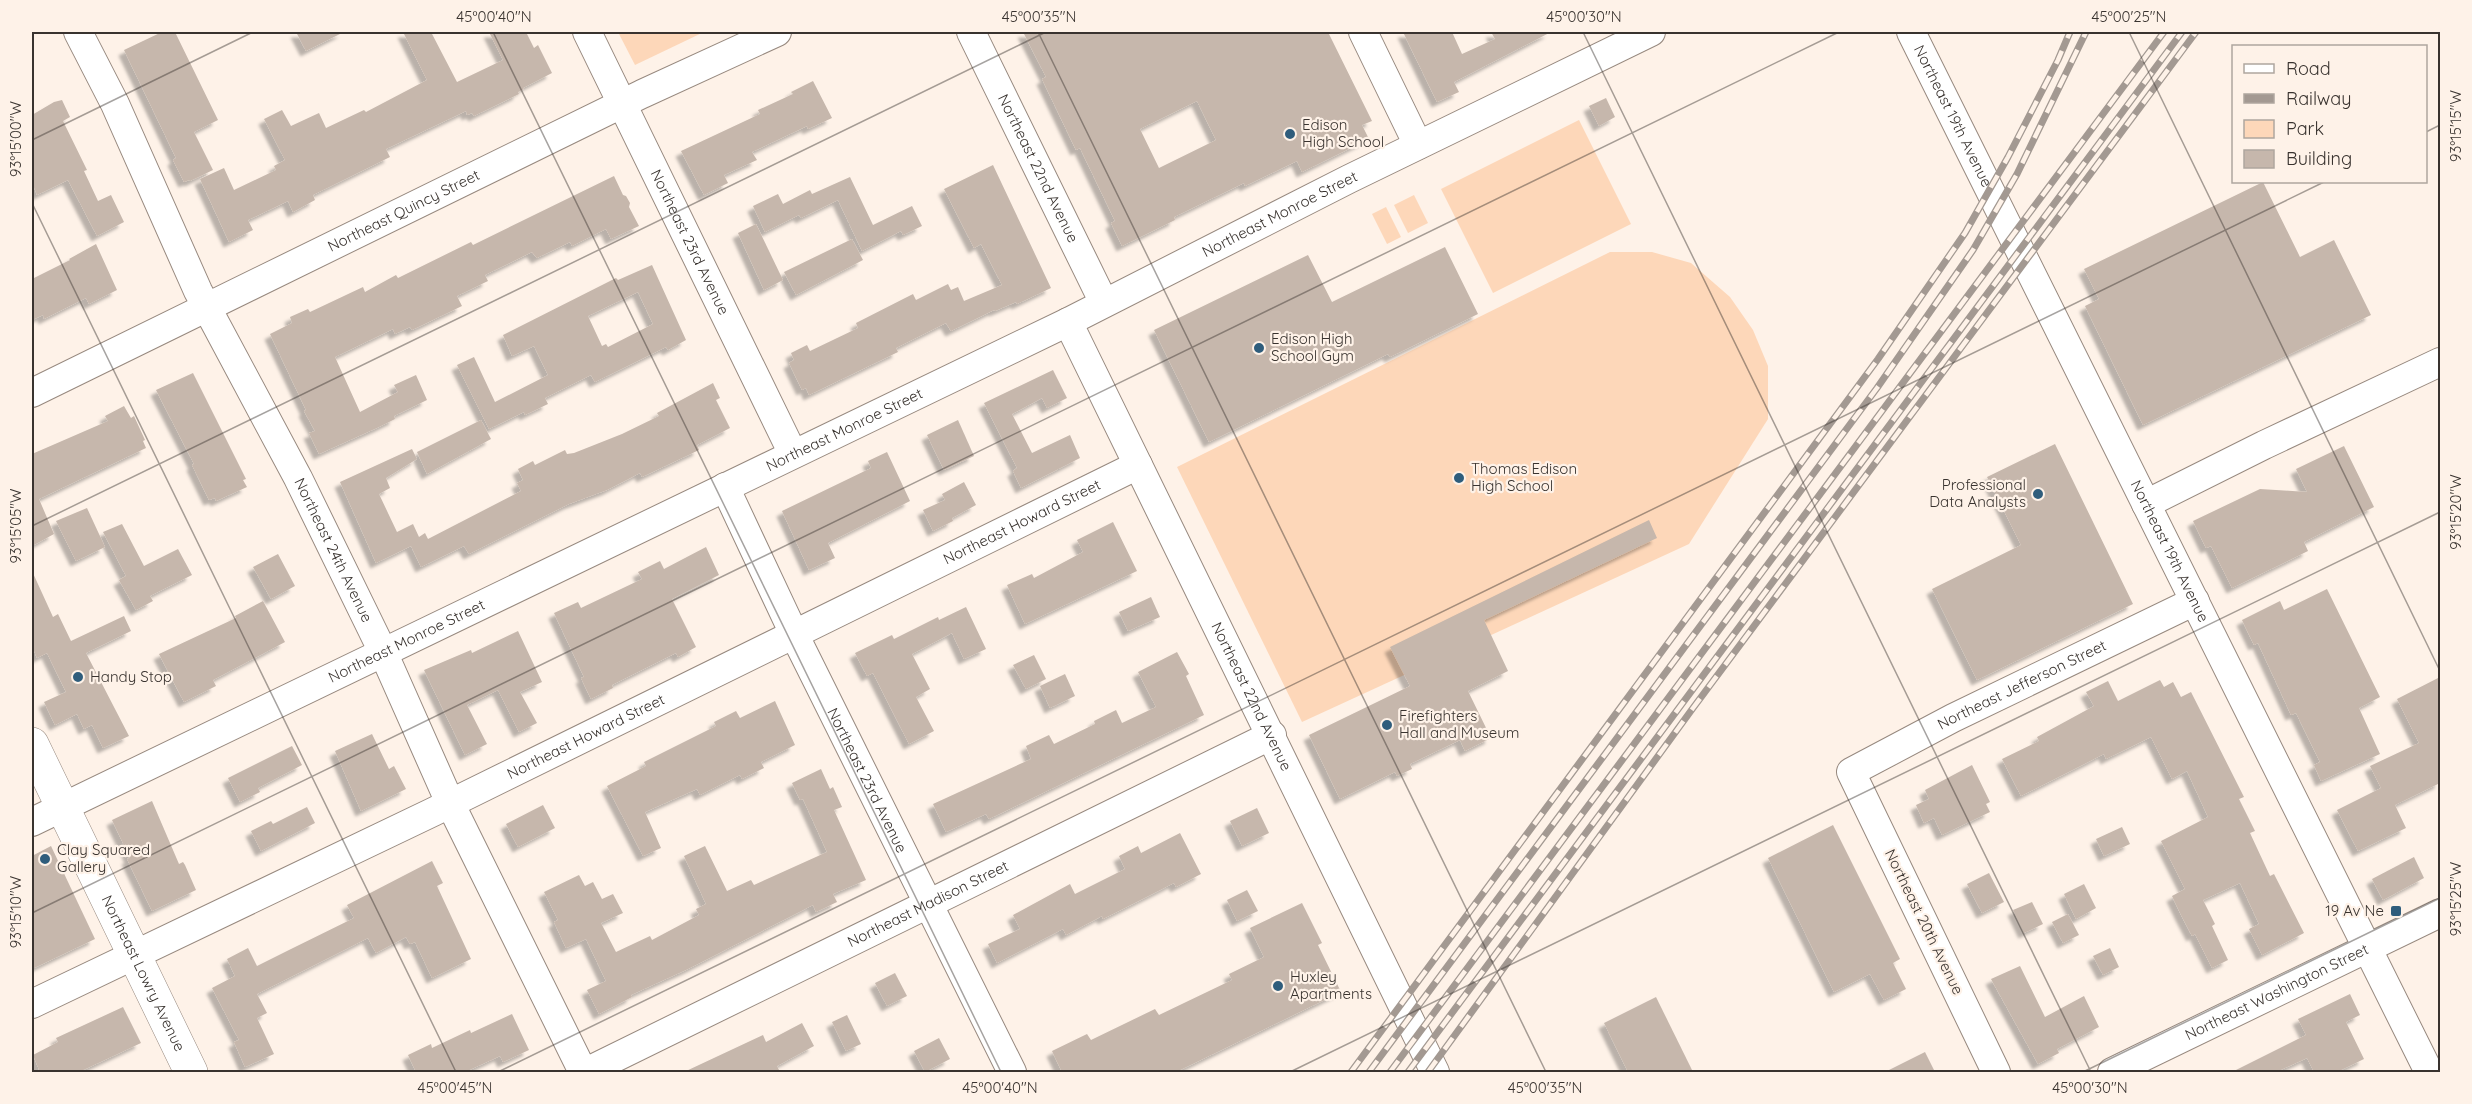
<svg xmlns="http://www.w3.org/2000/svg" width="2472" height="1104" viewBox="0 0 2472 1104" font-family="Quicksand,sans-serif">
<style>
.green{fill:#fdd7b9}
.building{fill:#c6b7ac;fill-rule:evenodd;filter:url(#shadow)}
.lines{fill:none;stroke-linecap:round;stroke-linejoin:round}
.minor-casing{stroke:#97897f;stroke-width:30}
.major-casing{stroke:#97897f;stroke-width:34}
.minor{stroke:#fff;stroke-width:28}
.major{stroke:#fff;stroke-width:33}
.rail-casing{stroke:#a39992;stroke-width:7}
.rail{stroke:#fef2e8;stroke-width:4.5;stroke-dasharray:14;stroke-linecap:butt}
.ticks{fill:none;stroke:#39332f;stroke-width:1.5;stroke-opacity:0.45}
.poi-dot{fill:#2f5d7c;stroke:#fef2e8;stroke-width:2}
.labels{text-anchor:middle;stroke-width:4.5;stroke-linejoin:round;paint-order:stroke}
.street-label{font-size:15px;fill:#39332f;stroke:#fef2e8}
.poi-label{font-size:15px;fill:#39332f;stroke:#fef2e8;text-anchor:start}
.neatline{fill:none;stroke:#39332f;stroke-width:2}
.ticks-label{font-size:15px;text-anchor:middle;fill:#39332f}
</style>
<defs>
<filter id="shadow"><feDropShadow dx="-5.5" dy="5.5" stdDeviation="1.5" flood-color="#0004"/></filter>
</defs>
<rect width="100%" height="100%" fill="#fef2e8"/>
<g class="green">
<polygon points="618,32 704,32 635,65"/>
<polygon points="1579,120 1631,224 1493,293 1441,189"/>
<polygon points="1414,195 1428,223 1408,233 1394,205"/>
<polygon points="1386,207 1401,237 1387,244 1372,214"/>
<polygon points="1610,252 1652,252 1691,263 1730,297 1753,330 1768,366 1768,419 1689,544 1302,722 1177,467"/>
</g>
<g class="building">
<polygon points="162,32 175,32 218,120 194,132 213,170 190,181 189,180 184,182 173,160 176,158 124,50"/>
<polygon points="296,32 344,32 306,51"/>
<polygon points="403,32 431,32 457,82 503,60 489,32 526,32 534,48 538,45 552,73 523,88 524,89 518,92 519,94 474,116 472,113 467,115 466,111 386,149 390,157 313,195 315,200 293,212 288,201 248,220 253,230 229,242 200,179 224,168 234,190 276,170 274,166 285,160 264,119 282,110 291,126 319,113 326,128 364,110 366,112 427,80"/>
<path d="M1023 32H1328L1372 121 1362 125 1369 139 1302 172 1297 161 1245 186 1244 183 1174 217 1175 220 1122 246 1111 223 1115 221 1080 148 1076 150 1042 79 1046 77ZM1197 101 1216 140 1159 168 1140 129Z"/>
<polygon points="1403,32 1452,32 1462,54 1495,39 1491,32 1551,32 1454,82 1459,92 1437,102"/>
<polygon points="813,81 832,118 808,129 807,126 752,152 757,160 724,175 728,183 704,195 681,151 760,114 758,110 793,94 791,92"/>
<polygon points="1606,98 1615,117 1599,126 1589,106"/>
<polygon points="62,100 70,117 63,121 87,170 84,171 98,201 111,195 124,222 97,236 68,180 37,195 32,182 32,115 54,102"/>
<polygon points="993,165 1051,288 1017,304 1016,302 995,311 994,310 951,331 946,323 896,348 898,352 809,395 806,388 802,390 789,363 794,360 791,353 807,345 810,351 858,328 856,323 913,294 916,300 948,284 951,290 958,287 964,301 1002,285 981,244 974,248 944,189"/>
<polygon points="614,176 623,195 626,196 630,203 629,207 639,226 611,239 606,229 572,246 570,242 537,258 532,252 489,273 485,275 488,281 457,296 462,306 412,330 410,327 395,334 393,329 335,357 360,412 398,392 394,385 416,375 427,400 394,416 395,419 379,427 319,454 309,433 315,431 304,411 306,410 270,334 292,323 290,317 308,309 310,312 363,287 365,292 396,275 398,278 471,242 473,245"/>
<polygon points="850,177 873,225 912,206 922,226 903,235 901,231 862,251 838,200 801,218 799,215 765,232 753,206 778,194 783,204 810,190 812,194"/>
<polygon points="2263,182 2300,257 2334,240 2371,315 2143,425 2085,306 2099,299 2084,269"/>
<polygon points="756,224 783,280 764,290 738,233"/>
<polygon points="852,239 863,260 796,295 784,272"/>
<polygon points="96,244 117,290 89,304 86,298 44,319 43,315 32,320 32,279 70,260 69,259"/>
<polygon points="1445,247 1478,314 1390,357 1388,354 1209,442 1154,330 1308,255 1332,302"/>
<path d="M652 265 686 340 668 350 666 347 595 382 591 375 545 398 548 404 525 415 524 412 489 429 457 365 474 357 495 402 548 375 534 346 512 356 503 335 616 278 618 280ZM638 292 653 324 608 347 606 344 602 346 588 316Z"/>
<polygon points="1053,370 1067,398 1047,408 1042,398 1012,414 1032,453 1070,435 1080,458 1021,488 1013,471 1017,468 984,403"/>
<polygon points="193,373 246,479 243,480 247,487 216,501 215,498 209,500 192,465 194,464 156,390"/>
<polygon points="713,383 720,398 716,400 730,428 697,445 699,450 642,477 640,473 607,490 569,504 469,554 464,546 421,567 411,546 376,563 340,482 412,449 417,459 386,478 390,488 379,494 397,532 413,524 419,537 425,533 428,539 521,491 517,483 523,480 518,469 533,461 535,465 565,450 567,454 574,453 622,434 659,416 657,413"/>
<polygon points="124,406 131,418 134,416 145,440 143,441 146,448 39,499 54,534 32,546 32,454 108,421 105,416"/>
<polygon points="481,420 491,439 427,474 417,452"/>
<polygon points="958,420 974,456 944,470 927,435"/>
<polygon points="2055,444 2133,604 1977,680 1932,589 2021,545 1987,477"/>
<polygon points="2344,446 2374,507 2304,542 2308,551 2232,588 2211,546 2206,548 2193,521 2260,489 2307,492 2296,469"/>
<polygon points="887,452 910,501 828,543 835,558 809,570 782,511 871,468 868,461"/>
<polygon points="964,482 976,505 952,518 953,521 933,531 923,510 945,500 942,494"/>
<polygon points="87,508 105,547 76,561 56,521"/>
<polygon points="1649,520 1657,538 1484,620 1508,671 1468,691 1491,738 1465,751 1460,740 1410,764 1412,769 1397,776 1395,772 1340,799 1309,735 1410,686 1390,647"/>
<polygon points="1113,522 1137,571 1025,624 1007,585 1032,574 1034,578 1083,552 1077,540"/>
<polygon points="122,524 144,566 178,549 192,575 150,596 153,601 136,610 119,580 126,576 103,532"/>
<polygon points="706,547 719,575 672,599 696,647 678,657 676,653 612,685 613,688 591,699 581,678 584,677 554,613 578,602 581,608 642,579 638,572 660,561 664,569"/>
<polygon points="278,554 295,586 271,599 253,567"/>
<polygon points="32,571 53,617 58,614 71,641 124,616 131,631 86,653 129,736 103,748 92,725 84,729 77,714 55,725 44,702 66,692 47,653 37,658 32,646"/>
<polygon points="2327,589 2380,697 2359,708 2380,754 2321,781 2314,765 2320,762 2296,713 2291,715 2258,643 2254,645 2242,620 2280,601 2284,610"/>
<polygon points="1151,597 1160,617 1128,631 1119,612"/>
<polygon points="263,601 285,642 213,680 216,686 184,702 159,654 236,618 235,616"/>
<polygon points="966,607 986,649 964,659 952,633 912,654 930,689 916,697 934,731 909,744 873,673 867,676 855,653 892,635 894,639 938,617 939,620"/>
<polygon points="518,631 542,682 520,692 537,723 519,732 498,690 467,705 487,744 465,755 424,670 471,650 472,653"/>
<polygon points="1177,652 1189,674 1186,676 1204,715 989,819 986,814 946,832 933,804 1031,759 1026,746 1049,735 1054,744 1095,724 1094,721 1116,710 1122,723 1156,707 1138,672"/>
<polygon points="1034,655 1046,679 1026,689 1013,665"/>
<polygon points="1065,674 1075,696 1050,708 1040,686"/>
<polygon points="2440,677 2440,783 2395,805 2406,828 2358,851 2337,810 2381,788 2370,766 2419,743 2397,699"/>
<polygon points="2160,680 2164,687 2173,682 2181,697 2191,692 2244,797 2239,799 2255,831 2250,833 2270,876 2274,874 2304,933 2262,955 2249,929 2259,924 2240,883 2203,900 2215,924 2212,926 2228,960 2212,968 2195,934 2192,936 2181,915 2172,896 2185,889 2161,841 2208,817 2187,771 2172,779 2151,737 2106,759 2104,754 2021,796 2002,759 2039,741 2037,737 2094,706 2086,692 2108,681 2118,701"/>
<polygon points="775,701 795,745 761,762 764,768 742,779 740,775 700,795 697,789 645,812 661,848 643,856 607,786 646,766 644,762 716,726 714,722 736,711 740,718"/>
<polygon points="372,734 389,769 394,766 406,789 361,811 335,751"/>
<polygon points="292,746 302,765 258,788 260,792 240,802 228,778"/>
<polygon points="1972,765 1990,802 1986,804 1990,812 1942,835 1934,818 1924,823 1916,805 1929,799 1925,790"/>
<polygon points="821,769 830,789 833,787 842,807 834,810 866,880 833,894 837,902 816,912 813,905 688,969 631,995 632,997 599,1014 587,990 606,981 586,939 566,948 554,922 558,920 544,892 579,875 585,886 593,882 602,899 613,894 623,913 601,923 616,952 650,936 652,940 699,915 696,909 706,904 684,856 705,846 727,891 751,880 754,885 827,852 803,799 800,800 792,783"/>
<polygon points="152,801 179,864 183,862 185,865 196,890 152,911 127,859 130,858 112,820"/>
<polygon points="543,805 555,828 518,847 506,824"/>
<polygon points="307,807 315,823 261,851 251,831 271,821 273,824"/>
<polygon points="1257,808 1269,833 1242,846 1230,821"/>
<polygon points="1833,825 1900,959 1893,963 1906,989 1884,1000 1870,974 1834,992 1768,858"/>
<polygon points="2122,827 2130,844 2104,856 2096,839"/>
<polygon points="1180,833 1201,874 1176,887 1174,883 1103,919 1102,916 1066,935 1063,929 997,963 988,944 1020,929 1013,915 1070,884 1075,894 1125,869 1119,856 1138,846 1141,853"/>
<polygon points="51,846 95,939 32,969 32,856"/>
<polygon points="2414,857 2424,878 2383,900 2372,879"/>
<polygon points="432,861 443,883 437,886 471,959 432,978 415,942 410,944 406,937 376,953 368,938 257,994 267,1013 257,1018 274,1054 245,1067 234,1042 239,1040 212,988 235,976 227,959 248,948 257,966 289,950 354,918 347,905"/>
<polygon points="1989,873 2004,902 1982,913 1967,884"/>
<polygon points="2084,884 2096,908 2076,919 2064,894"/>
<polygon points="1247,890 1258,911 1237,921 1227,900"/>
<polygon points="2032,902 2043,924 2024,933 2013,910"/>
<polygon points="1302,903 1322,943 1318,945 1341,992 1176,1072 1062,1072 1052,1051 1087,1034 1091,1040 1155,1009 1159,1015 1232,980 1229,974 1264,957 1250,928"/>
<polygon points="2068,914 2079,935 2063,943 2052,922"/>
<polygon points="2110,948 2119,967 2103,975 2093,956"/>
<polygon points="2020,966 2045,1017 2084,996 2099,1027 2057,1049 2059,1053 2038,1064 1991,979"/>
<polygon points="895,973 907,996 887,1006 875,983"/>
<polygon points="2350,994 2360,1015 2346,1022 2364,1059 2337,1072 2314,1072 2307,1058 2276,1072 2232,1072 2306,1035 2298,1019"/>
<polygon points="1656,997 1693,1072 1628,1072 1604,1023"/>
<polygon points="123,1007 141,1043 79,1072 40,1072 33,1055 58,1042 56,1038"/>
<polygon points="512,1014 529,1050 503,1062 500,1056 465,1072 416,1072 408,1055 431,1044 432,1048 470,1030 471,1033"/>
<polygon points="847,1015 861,1044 846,1051 832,1022"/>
<polygon points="802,1023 814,1046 777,1066 780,1072 684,1072 763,1035 766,1042"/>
<polygon points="939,1038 950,1059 925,1072 914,1051"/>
<polygon points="1925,1052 1935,1072 1885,1072"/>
</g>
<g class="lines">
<defs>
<g id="minor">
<path id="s1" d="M78 32 115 104 198 291 298 478 383 652 450 803 583 1072"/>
<path id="s2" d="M587 32 793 454"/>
<path id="s3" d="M971 32 1104 303"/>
<polyline points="1363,32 1418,145"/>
<path id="s4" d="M1911 32 2429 1072"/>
<path id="s5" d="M1068 322 1435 1072"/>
<path id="s6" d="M32 393 642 94 777 32"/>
<path id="s7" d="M725 487 794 634 1012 1072"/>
<polyline points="2146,504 2264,445 2440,362"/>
<path id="s8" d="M32 822 1068 322 1349 179 1651 32"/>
<path id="s9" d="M32 1004 433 812 1138 465"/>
<path id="s10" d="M586 1072 1272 735"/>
<path id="s11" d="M1996 1072 1851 772 1953 718 2195 601"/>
<path id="s12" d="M2112 1072 2440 913"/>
</g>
<g id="major">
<path id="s13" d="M32 744 191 1072"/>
</g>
</defs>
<use href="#minor" class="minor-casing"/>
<use href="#major" class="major-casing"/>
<use href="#minor" class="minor"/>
<use href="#major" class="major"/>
<defs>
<g id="rail">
<polyline points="1351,1072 1878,359 1965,233 2008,157 2058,60 2070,32"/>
<polyline points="1369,1072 1877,388 1973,250 2017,174 2086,32"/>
<polyline points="1390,1072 2164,32"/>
<polyline points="1408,1072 2182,32"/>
<polyline points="1428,1072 1693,708 2196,32"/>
</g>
</defs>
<use href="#rail" class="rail-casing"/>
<use href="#rail" class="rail"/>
</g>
<path class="ticks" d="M493 32 1001 1072M1038 32 1546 1072M1583 32 2091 1072M2129 32 2440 671M2426 132 2440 125M32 140 253 32M32 203 456 1072M32 526 1046 32M32 913 1839 32M498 1072 2324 182M1290 1072 2440 512M2083 1072 2440 898"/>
<g class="poi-dot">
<circle cx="1290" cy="134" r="6"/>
<circle cx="1259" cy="348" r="6"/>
<circle cx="1459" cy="478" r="6"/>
<circle cx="2038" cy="494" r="6"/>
<circle cx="78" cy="677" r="6"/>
<circle cx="1387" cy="725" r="6"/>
<circle cx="45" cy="859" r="6"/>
<rect x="2390" y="905" width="12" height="12" rx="3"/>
<circle cx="1278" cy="986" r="6"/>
</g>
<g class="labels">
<g class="street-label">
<text dy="5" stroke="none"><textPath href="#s4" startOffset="94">Northeast 19th Avenue</textPath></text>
<text dy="5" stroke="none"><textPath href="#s3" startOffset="152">Northeast 22nd Avenue</textPath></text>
<text dy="5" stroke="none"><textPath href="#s6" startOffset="414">Northeast Quincy Street</textPath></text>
<text dy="5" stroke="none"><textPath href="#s8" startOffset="1388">Northeast Monroe Street</textPath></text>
<text dy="5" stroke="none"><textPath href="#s2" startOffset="234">Northeast 23rd Avenue</textPath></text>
<text dy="5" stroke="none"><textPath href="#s8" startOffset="902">Northeast Monroe Street</textPath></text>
<text dy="5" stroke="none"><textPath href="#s9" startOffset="1101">Northeast Howard Street</textPath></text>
<text dy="5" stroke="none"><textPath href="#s1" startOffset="578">Northeast 24th Avenue</textPath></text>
<text dy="5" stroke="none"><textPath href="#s4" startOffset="580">Northeast 19th Avenue</textPath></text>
<text dy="5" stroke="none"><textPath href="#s8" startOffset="416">Northeast Monroe Street</textPath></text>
<text dy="5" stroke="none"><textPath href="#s11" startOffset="525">Northeast Jefferson Street</textPath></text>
<text dy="5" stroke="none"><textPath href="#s5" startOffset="417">Northeast 22nd Avenue</textPath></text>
<text dy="5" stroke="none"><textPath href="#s9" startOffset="615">Northeast Howard Street</textPath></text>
<text dy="5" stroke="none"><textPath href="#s7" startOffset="326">Northeast 23rd Avenue</textPath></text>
<text dy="5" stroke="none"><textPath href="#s10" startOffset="381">Northeast Madison Street</textPath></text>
<text transform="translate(1924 922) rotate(64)" y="5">Northeast 20th Avenue</text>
<text dy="5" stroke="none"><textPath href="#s13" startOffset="255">Northeast Lowry Avenue</textPath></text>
<text dy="5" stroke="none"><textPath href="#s12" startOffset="183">Northeast Washington Street</textPath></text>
</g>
<g class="poi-label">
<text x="1302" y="130">Edison<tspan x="1302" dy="17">High School</tspan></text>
<text x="1271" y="344">Edison High<tspan x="1271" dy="17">School Gym</tspan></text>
<text x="1471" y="474">Thomas Edison<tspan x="1471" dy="17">High School</tspan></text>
<text x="2026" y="490" text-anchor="end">Professional<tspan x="2026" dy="17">Data Analysts</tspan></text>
<text x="90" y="682">Handy Stop</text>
<text x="1399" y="721">Firefighters<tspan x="1399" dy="17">Hall and Museum</tspan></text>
<text x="57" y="855">Clay Squared<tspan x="57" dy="17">Gallery</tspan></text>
<text x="2384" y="916" text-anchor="end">19 Av Ne</text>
<text x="1290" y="982">Huxley<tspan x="1290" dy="17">Apartments</tspan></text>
</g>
</g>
<rect width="2472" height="1104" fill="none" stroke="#fef2e8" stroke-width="66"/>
<rect x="2232" y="45" width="195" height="138" fill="#fef2e8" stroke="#afa69e" stroke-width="1.5"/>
<rect x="2244" y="64" width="30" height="9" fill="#ffffff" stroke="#afa69e" stroke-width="1.5"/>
<text x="2286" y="75" font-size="18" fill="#39332f">Road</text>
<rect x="2244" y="94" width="30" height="9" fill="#a39992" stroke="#afa69e" stroke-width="1.5"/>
<text x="2286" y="105" font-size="18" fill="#39332f">Railway</text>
<rect x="2244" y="120" width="30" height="18" fill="#fdd7b9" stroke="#afa69e" stroke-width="1.5"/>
<text x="2286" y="135" font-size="18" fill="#39332f">Park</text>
<rect x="2244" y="150" width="30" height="18" fill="#c6b7ac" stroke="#afa69e" stroke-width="1.5"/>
<text x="2286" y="165" font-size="18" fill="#39332f">Building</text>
<rect x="33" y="33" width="2406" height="1038" class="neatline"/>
<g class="ticks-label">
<text x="494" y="22">45°00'40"N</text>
<text x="1039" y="22">45°00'35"N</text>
<text x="1584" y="22">45°00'30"N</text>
<text x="2129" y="22">45°00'25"N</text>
<text transform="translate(2456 126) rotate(-90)" y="5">93°15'15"W</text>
<text transform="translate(16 139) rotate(-90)" y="5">93°15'00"W</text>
<text transform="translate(2456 512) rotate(-90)" y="5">93°15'20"W</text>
<text transform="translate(16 526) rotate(-90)" y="5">93°15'05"W</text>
<text transform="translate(2456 899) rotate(-90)" y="5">93°15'25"W</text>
<text transform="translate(16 912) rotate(-90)" y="5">93°15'10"W</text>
<text x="455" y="1093">45°00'45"N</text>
<text x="1000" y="1093">45°00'40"N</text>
<text x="1545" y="1093">45°00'35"N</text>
<text x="2090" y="1093">45°00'30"N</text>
</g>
</svg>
